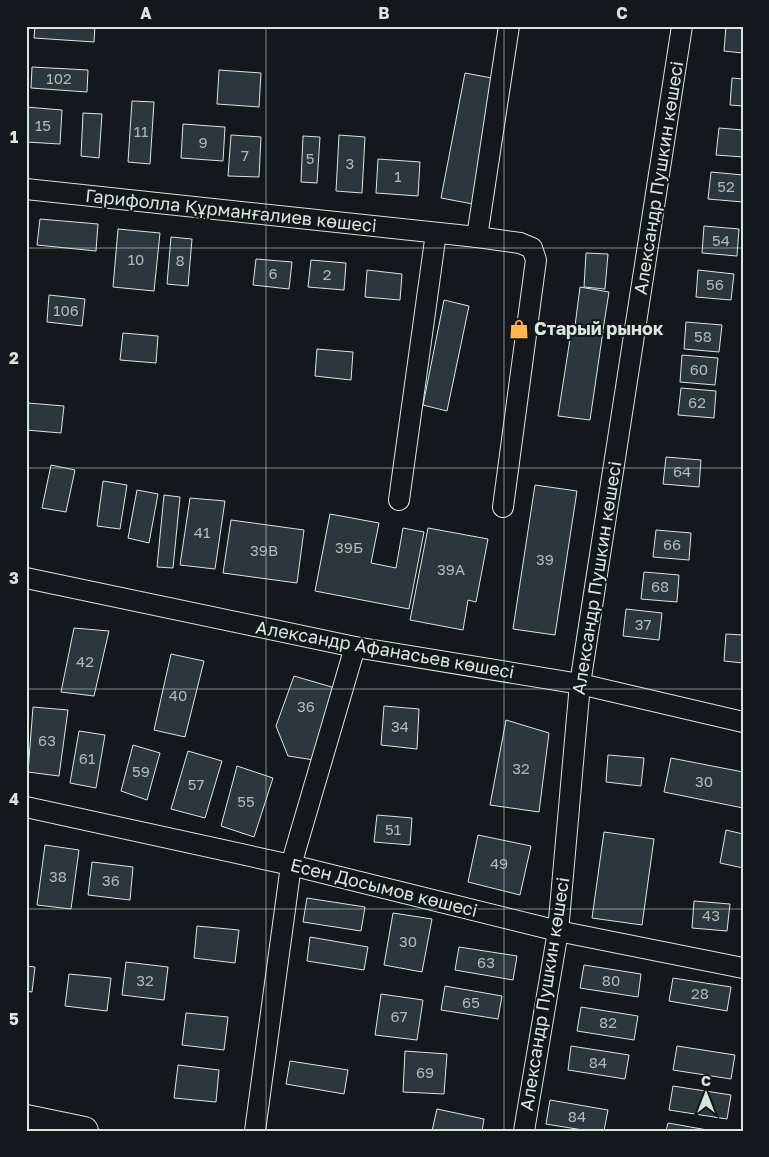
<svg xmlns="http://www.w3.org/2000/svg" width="769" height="1157" viewBox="0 0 769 1157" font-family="'Golos Text',sans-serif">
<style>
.building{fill:#2c363c;stroke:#d8e6dc}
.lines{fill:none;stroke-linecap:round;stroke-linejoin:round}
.minor-casing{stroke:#d8e6dc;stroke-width:22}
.primary-casing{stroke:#d8e6dc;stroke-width:30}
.minor{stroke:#14181c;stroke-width:20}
.primary{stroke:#14181c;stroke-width:28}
.grid{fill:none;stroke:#d8e6dc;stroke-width:1;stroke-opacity:0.55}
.labels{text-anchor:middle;stroke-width:4;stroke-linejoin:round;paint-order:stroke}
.number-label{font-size:15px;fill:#adbab4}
.street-label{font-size:18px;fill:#d8e6dc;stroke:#14181c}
.poi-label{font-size:18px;font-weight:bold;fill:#d8e6dc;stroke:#14181c;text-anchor:start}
.neatline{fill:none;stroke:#d8e6dc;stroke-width:2}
.grid-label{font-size:16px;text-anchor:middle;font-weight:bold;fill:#d8e6dc}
</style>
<rect width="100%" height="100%" fill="#14181c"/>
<g class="building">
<polygon points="35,26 95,26 94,42 34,38"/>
<polygon points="726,26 743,26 743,53 724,51"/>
<polygon points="32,67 88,70 87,92 31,88"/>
<polygon points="219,70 261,73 259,107 217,104"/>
<polygon points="465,73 497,79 473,204 441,198"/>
<polygon points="732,78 743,79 743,106 730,105"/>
<polygon points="132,101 154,102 150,164 128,162"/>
<polygon points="26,107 62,110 60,144 26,142"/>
<polygon points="83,113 102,114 99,158 81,156"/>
<polygon points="183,124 225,127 223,161 181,158"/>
<polygon points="719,128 743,130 743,157 716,155"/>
<polygon points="231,135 261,137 259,177 228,176"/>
<polygon points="339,135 365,137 362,193 336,191"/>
<polygon points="303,136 320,137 317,183 301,182"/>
<polygon points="378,159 420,162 418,196 376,193"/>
<polygon points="711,172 743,175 743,202 708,199"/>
<polygon points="40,219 98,224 96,251 37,245"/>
<polygon points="704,226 739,229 737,256 702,253"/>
<polygon points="118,229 160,233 154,291 113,287"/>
<polygon points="171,237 192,239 188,286 167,284"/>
<polygon points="586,253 608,254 605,289 584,287"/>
<polygon points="256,259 292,262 289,289 253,285"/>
<polygon points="311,260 346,263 344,290 308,287"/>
<polygon points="367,270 402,274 400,300 365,297"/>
<polygon points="698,270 734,274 731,300 696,297"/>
<polygon points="580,287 609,292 603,330 575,326"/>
<polygon points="49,295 85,299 82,326 47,322"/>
<polygon points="444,300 469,306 447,411 423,405"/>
<polygon points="686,322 722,325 719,352 684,349"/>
<polygon points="572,326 603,331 590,420 558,416"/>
<polygon points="123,333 158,336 156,363 120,360"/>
<polygon points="317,349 353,352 351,380 315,376"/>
<polygon points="682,355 718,358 715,385 680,382"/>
<polygon points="681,388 716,391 714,418 678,415"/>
<polygon points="28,403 64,406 61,433 26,430"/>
<polygon points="666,457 701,460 699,487 663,484"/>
<polygon points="51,465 75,470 66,512 42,508"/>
<polygon points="103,481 127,485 120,529 97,526"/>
<polygon points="535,485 577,491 555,635 513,629"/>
<polygon points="137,490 158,494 149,543 128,538"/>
<polygon points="164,495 180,497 173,568 157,567"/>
<polygon points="190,498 225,501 215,569 180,565"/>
<polygon points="330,514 379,523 371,563 396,568 403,528 424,532 409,609 315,591"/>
<polygon points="231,520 304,530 297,583 223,573"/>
<polygon points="428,528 488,539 476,602 468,600 463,630 410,620"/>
<polygon points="656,530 691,533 689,560 653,557"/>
<polygon points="644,572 679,575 677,602 641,599"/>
<polygon points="626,609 662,613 659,640 623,636"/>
<polygon points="74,628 109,631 94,696 61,692"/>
<polygon points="726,634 743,635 743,663 724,661"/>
<polygon points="171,654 204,661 185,737 154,730"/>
<polygon points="294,676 335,688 314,760 288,756 276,726"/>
<polygon points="384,706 419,709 417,749 381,745"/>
<polygon points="33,707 68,710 59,776 28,772"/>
<polygon points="506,720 549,733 539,812 490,805"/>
<polygon points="79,731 105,735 96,788 70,783"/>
<polygon points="133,745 160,753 147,800 121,791"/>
<polygon points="188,751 222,761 205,818 171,809"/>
<polygon points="608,755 644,758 641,786 606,782"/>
<polygon points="671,758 743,772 743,808 664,792"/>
<polygon points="237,766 273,778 254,837 221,826"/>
<polygon points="377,815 412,818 410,845 374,842"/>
<polygon points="726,830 743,834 743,868 720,863"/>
<polygon points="604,832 654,839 642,925 592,918"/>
<polygon points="478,835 531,846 520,895 468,882"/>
<polygon points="45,845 79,850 71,909 37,905"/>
<polygon points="92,862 133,867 130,900 88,895"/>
<polygon points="307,898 365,907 361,931 303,922"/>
<polygon points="694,901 730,904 727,931 692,928"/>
<polygon points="393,913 432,919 422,972 384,965"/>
<polygon points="197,926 239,930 235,963 194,958"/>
<polygon points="310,937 368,947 364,970 307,961"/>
<polygon points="459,947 517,956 513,980 455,970"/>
<polygon points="126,962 168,967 164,1000 122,995"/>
<polygon points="584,965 641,974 638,997 580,988"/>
<polygon points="26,966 35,967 32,992 26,991"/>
<polygon points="69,974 111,978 107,1011 65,1006"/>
<polygon points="673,978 731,987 727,1011 669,1001"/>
<polygon points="445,986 502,996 498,1019 441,1010"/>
<polygon points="381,994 423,1000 417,1040 375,1035"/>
<polygon points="581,1007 638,1016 634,1040 577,1031"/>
<polygon points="186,1013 228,1017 224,1050 182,1045"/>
<polygon points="571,1046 629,1055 625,1079 568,1070"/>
<polygon points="677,1046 735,1055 731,1079 673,1070"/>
<polygon points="405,1051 447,1054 444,1094 403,1092"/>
<polygon points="290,1061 348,1070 344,1094 286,1084"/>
<polygon points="178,1065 219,1070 216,1102 174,1098"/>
<polygon points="673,1086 731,1095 727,1119 669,1110"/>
<polygon points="550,1100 608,1110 604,1131 589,1131 546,1124"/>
<polygon points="437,1109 484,1119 482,1131 432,1131"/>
<polygon points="668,1123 713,1131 666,1131"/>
</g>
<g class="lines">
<defs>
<g id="minor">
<polyline points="26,189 477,237 520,243 532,248 536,260 503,507"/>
<polyline points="477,237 509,26"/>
<polyline points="399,500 436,233"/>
<polyline points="26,578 355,647 580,684 743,722"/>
<polyline points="26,807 291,865 558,931 743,968"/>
<polyline points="255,1131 291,865 355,647"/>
<polyline points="524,1131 558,931 580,684 682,26"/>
</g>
<polyline id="primary" points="26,1119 84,1131"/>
</defs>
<use href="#minor" class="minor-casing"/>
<use href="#primary" class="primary-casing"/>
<use href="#minor" class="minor"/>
<use href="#primary" class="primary"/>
</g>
<path class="grid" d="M266 26V1131M504 26V1131M26 248H743M26 468H743M26 689H743M26 909H743"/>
<defs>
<symbol id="shop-bare" viewBox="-9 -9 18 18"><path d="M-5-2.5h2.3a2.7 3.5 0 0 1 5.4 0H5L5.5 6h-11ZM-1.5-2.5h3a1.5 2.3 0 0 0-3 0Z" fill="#ffb74d" stroke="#14181c" stroke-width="2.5" paint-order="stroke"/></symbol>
</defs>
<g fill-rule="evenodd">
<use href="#shop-bare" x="505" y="315" width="28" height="28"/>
</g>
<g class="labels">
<g class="number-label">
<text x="59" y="84">102</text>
<text x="43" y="131">15</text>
<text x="141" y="137">11</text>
<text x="203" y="148">9</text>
<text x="245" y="161">7</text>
<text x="310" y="164">5</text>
<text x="350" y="169">3</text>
<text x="398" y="182">1</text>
<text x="726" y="192">52</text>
<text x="721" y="246">54</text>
<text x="136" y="265">10</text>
<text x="180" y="266">8</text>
<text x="273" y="279">6</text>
<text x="327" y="280">2</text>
<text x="715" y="290">56</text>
<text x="66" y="316">106</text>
<text x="703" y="342">58</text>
<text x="699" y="375">60</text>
<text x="697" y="408">62</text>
<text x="682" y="477">64</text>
<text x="202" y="538">41</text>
<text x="672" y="550">66</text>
<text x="349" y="553">39Б</text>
<text x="264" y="556">39В</text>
<text x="545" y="565">39</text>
<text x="451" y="575">39А</text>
<text x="660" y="592">68</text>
<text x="643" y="630">37</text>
<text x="85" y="667">42</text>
<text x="178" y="701">40</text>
<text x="306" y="712">36</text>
<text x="400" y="732">34</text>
<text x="47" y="746">63</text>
<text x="87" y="764">61</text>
<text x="521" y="774">32</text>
<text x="141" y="777">59</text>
<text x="704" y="787">30</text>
<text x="196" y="790">57</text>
<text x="246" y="807">55</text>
<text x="393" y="835">51</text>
<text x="499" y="869">49</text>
<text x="58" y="882">38</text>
<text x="111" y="886">36</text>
<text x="711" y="921">43</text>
<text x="408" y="947">30</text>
<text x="486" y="968">63</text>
<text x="145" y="986">32</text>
<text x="611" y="986">80</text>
<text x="700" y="999">28</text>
<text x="471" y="1008">65</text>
<text x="399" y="1022">67</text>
<text x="608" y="1028">82</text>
<text x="598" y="1068">84</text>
<text x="425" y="1078">69</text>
<text x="577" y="1122">84</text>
</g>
<g class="street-label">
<text transform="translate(659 178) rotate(-81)" y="6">Александр Пушкин көшесі</text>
<text transform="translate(231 211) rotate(6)" y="6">Гарифолла Құрманғалиев көшесі</text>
<text transform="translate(597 578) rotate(-81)" y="6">Александр Пушкин көшесі</text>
<text transform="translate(385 650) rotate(10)" y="6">Александр Афанасьев көшесі</text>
<text transform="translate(384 888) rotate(14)" y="6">Есен Досымов көшесі</text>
<text transform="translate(545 994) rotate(-81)" y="6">Александр Пушкин көшесі</text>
</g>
<g class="poi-label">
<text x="534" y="335">Старый рынок</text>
</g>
</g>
<rect width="769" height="1157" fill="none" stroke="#14181c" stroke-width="55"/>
<g transform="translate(706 1094)" stroke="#14181c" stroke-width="4" paint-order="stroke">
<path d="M0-4L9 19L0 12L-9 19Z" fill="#d8e6dc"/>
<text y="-8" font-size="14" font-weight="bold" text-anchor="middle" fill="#d8e6dc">С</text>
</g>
<rect x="28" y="28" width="714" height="1102" class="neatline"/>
<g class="grid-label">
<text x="146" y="19">A</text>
<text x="384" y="19">B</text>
<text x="622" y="19">C</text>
<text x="14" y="143">1</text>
<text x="14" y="364">2</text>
<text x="14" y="584">3</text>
<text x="14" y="805">4</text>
<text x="14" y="1025">5</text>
</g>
</svg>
